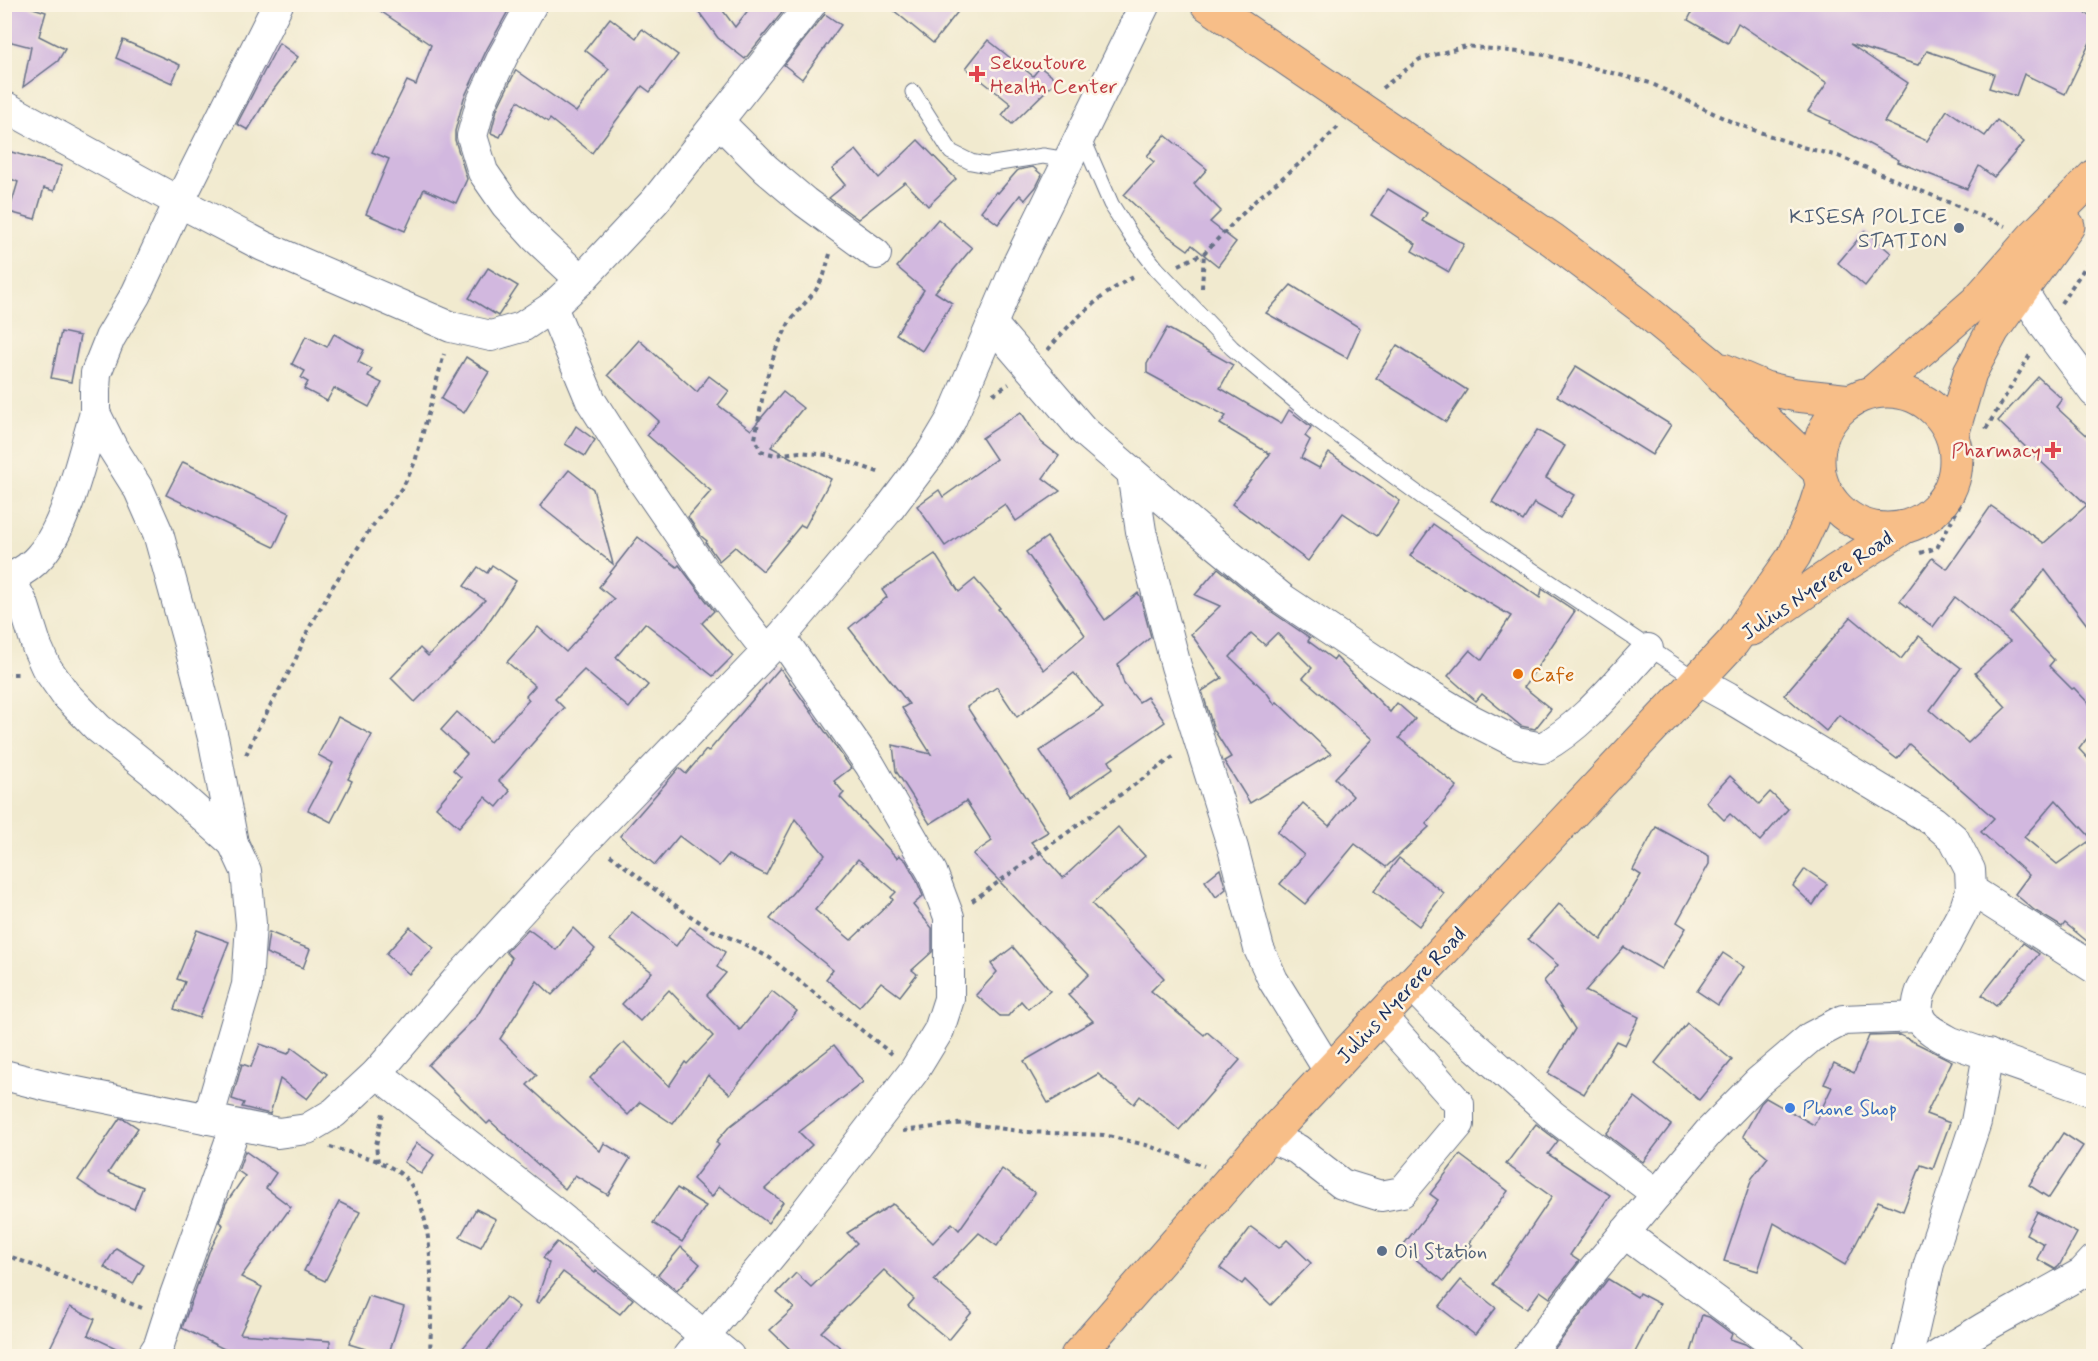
<svg xmlns="http://www.w3.org/2000/svg" width="2098" height="1361" viewBox="0 0 2098 1361" font-family="Mynerve,sans-serif">
<style>
.building{fill:#d2b8df;fill-rule:evenodd}
.lines{fill:none;stroke-linecap:round;stroke-linejoin:round}
.lane-casing{stroke:#667086;stroke-width:17}
.street-casing{stroke:#667086;stroke-width:32}
.primary-casing{stroke:#667086;stroke-width:35}
.highway-casing{stroke:#667086;stroke-width:35}
.path{stroke:#667086;stroke-width:4;stroke-dasharray:4.5 4.5;stroke-linecap:butt}
.lane{stroke:#fff;stroke-width:15}
.street{stroke:#fff;stroke-width:30}
.primary{stroke:#f7be88;stroke-width:33}
.highway{stroke:#f7be88;stroke-width:33}
.health-dot{fill:#e0444e;stroke:#fcf5e5;stroke-width:2}
.service-dot{fill:#5c6f8a;stroke:#fcf5e5;stroke-width:2}
.food-dot{fill:#e8710a;stroke:#fcf5e5;stroke-width:2}
.shop-dot{fill:#3f7fe0;stroke:#fcf5e5;stroke-width:2}
.labels{text-anchor:middle;stroke-width:5;stroke-linejoin:round;paint-order:stroke}
.health-label{font-size:21px;fill:#be3a42;stroke:#fcf5e5;text-anchor:start}
.service-label{font-size:21px;fill:#4e5e75;stroke:#fcf5e5;text-anchor:end}
.street-label{font-size:21px;fill:#1b2f5e;stroke:#fcf5e5}
.food-label{font-size:21px;fill:#c56008;stroke:#fcf5e5;text-anchor:start}
.shop-label{font-size:21px;fill:#366cbe;stroke:#fcf5e5;text-anchor:start}
</style>
<rect width="100%" height="100%" fill="#fcf5e5"/>
<filter id="ink" filterUnits="userSpaceOnUse"><feTurbulence type="fractalNoise" baseFrequency=".0167" numOctaves="2"/><feDisplacementMap in="SourceGraphic" scale="12" xChannelSelector="R" yChannelSelector="G"/><feConvolveMatrix kernelMatrix="1 2 1 2 8 2 1 2 1" color-interpolation-filters="sRGB"/></filter>
<filter id="wash" filterUnits="userSpaceOnUse"><feTurbulence type="fractalNoise" baseFrequency=".008" numOctaves="4" result="noise"/><feDisplacementMap in="SourceGraphic" scale="24" xChannelSelector="R" yChannelSelector="G"/><feGaussianBlur stdDeviation="1.35" result="paint"/><feColorMatrix in="noise" values="0 0 0 0 0 0 0 0 0 0 0 0 0 0 0 0 0 1.4 0 .05"/><feComposite in="paint" operator="in"/></filter>
<g filter="url(#wash)">
<rect width="100%" height="100%" fill="#f1eacf"/>
<g id="blocks">
<g class="building">
<polygon points="4,4 20,4 46,12 39,36 65,49 58,61 23,87 31,47 4,40"/>
<polygon points="370,4 498,4 508,11 487,49 464,98 455,131 455,140 467,179 456,203 424,189 405,231 366,214 389,159 372,152 407,81 416,85 431,45"/>
<polygon points="693,4 718,4 735,27 753,4 789,4 745,59 718,38"/>
<polygon points="886,4 964,4 933,43"/>
<polygon points="1696,4 2066,4 2094,17 2094,34 2065,94 2024,74 2016,96 1989,88 1994,74 1927,51 1918,65 1850,44 1908,83 1884,122 1927,141 1947,110 1985,136 1997,120 2024,142 1994,177 1979,166 1967,189 1898,162 1899,160 1829,123 1830,121 1808,111 1827,83 1738,23 1728,43 1688,20"/>
<polygon points="825,14 841,25 802,79 784,65"/>
<polygon points="610,18 636,38 642,29 678,55 650,92 642,86 592,153 550,119 548,122 518,101 500,137 491,133 497,109 516,70 576,112 609,69 585,50"/>
<polygon points="123,40 180,65 172,83 116,58"/>
<polygon points="988,40 1033,76 1040,67 1057,80 1012,124 1002,115 1011,104 966,68"/>
<polygon points="279,43 298,57 268,97 248,130 237,124"/>
<polygon points="1165,135 1207,169 1194,184 1221,211 1210,222 1236,242 1218,266 1192,245 1188,250 1167,235 1124,195 1154,162 1147,156"/>
<polygon points="918,140 956,179 928,206 905,182 858,219 829,198 845,185 832,169 856,150 879,178"/>
<polygon points="4,150 62,166 54,191 44,188 35,219 9,212 18,182 4,176"/>
<polygon points="1033,167 1042,175 1036,187 1025,200 1020,195 998,224 981,211 996,192 998,193 1018,170"/>
<polygon points="1388,189 1427,213 1422,221 1464,244 1449,272 1412,251 1416,244 1371,215"/>
<polygon points="938,219 972,248 935,292 952,303 922,351 896,334 924,290 897,267"/>
<polygon points="1865,231 1891,253 1865,286 1838,263"/>
<polygon points="488,268 518,286 498,316 469,298"/>
<polygon points="1291,285 1360,328 1347,358 1266,313"/>
<polygon points="1167,328 1233,365 1220,388 1281,424 1289,410 1311,427 1305,436 1310,440 1301,458 1319,468 1329,453 1400,501 1377,536 1343,513 1308,561 1232,504 1270,454 1220,424 1226,416 1147,373 1147,364"/>
<polygon points="61,332 80,336 71,382 51,378"/>
<polygon points="334,334 364,350 358,362 372,369 368,376 382,383 369,407 334,388 327,401 304,389 308,382 301,378 305,371 292,364 306,336 327,347"/>
<polygon points="639,340 697,392 709,376 729,391 718,405 751,430 783,392 803,408 771,447 831,479 805,527 801,525 763,571 735,547 719,561 706,543 707,541 701,536 688,517 711,491 647,435 659,421 608,375"/>
<polygon points="1397,345 1467,390 1446,422 1376,378"/>
<polygon points="466,357 489,372 464,413 441,399"/>
<polygon points="1576,366 1671,425 1652,455 1557,396"/>
<path d="M2038 377 2062 399 2056 407 2094 442V634L2045 570 2011 613 2054 660 2049 666 2072 689 2074 688 2094 709V729L2079 749 2094 765V947L2065 923 2062 927 2034 910 2015 894 2029 875 1981 832 1994 818 1909 744 1897 759 1839 715 1826 731 1784 695 1851 617 1901 659 1919 636 1961 668 1930 710 1968 743 2006 707 1975 673 2010 641 1955 597 1933 627 1900 601 1932 558 1947 569 1991 506 2044 543 2087 505 1998 421ZM2056 800 2092 839 2057 864 2024 837Z"/>
<polygon points="1021,412 1041,442 1059,456 1043,478 1060,491 1016,521 1005,504 945,546 917,506 939,490 943,497 996,459 982,438"/>
<polygon points="576,426 595,440 585,456 565,444"/>
<polygon points="1537,430 1565,446 1546,478 1574,495 1560,518 1534,503 1523,521 1492,502"/>
<polygon points="183,462 290,513 274,547 166,495"/>
<polygon points="569,470 593,489 613,564 540,506"/>
<polygon points="1433,524 1540,598 1542,589 1575,611 1524,687 1551,709 1535,729 1521,726 1482,694 1476,701 1448,676 1470,650 1482,660 1511,616 1410,556"/>
<polygon points="638,537 677,567 679,565 714,611 702,623 733,656 713,676 645,623 616,657 648,685 629,708 584,670 555,699 564,708 499,781 510,791 497,807 485,797 459,827 436,807 461,777 453,770 467,754 441,730 457,712 490,742 529,700 526,696 535,686 507,662 538,627 566,652 614,599 599,587"/>
<polygon points="1047,537 1105,620 1138,593 1140,596 1151,637 1118,664 1124,684 1139,702 1147,697 1165,722 1109,761 1113,768 1071,797 1040,751 1103,708 1074,673 1017,717 997,687 967,707 1048,832 1031,842 1063,878 1118,827 1145,856 1092,904 1164,978 1151,991 1204,1035 1207,1032 1240,1060 1179,1130 1140,1096 1134,1104 1098,1074 1048,1103 1024,1061 1093,1021 1068,995 1089,974 973,854 992,841 966,801 930,824 896,771 893,745 931,754 902,708 909,704 849,628 887,597 882,590 935,554 959,592 975,579 1000,608 998,609 1044,670 1085,635 1026,552"/>
<polygon points="492,565 516,581 475,642 415,702 391,678 420,648 428,656 485,600 464,586 478,567 487,573"/>
<polygon points="1218,568 1272,612 1310,638 1308,641 1334,660 1336,657 1390,712 1397,703 1415,719 1399,738 1457,786 1426,824 1429,827 1386,867 1355,844 1305,904 1280,884 1304,855 1277,832 1303,803 1329,826 1353,796 1335,778 1373,739 1303,678 1312,668 1277,633 1265,645 1251,633 1230,657 1267,693 1275,705 1277,702 1331,754 1250,803 1224,761 1231,757 1214,730 1202,691 1222,678 1191,634 1220,606 1195,595"/>
<path d="M780 668 851 768 834 781 844 793 840 797 897 858 899 855 906 861 916 879 923 896 913 905 932 928V952L912 970 917 974 900 996 881 982 859 1007 826 979 833 970 770 919 825 855 795 819 766 875 728 855 719 866 679 836 655 865 620 836 679 768 686 774 706 750 708 752ZM858 859 896 892 891 897 893 900 851 940 815 910Z"/>
<polygon points="338,717 372,735 348,779 352,781 331,822 308,810 333,763 318,755"/>
<polygon points="1730,776 1759,804 1770,792 1788,809 1760,841 1730,814 1724,820 1706,802"/>
<polygon points="1656,827 1709,856 1709,864 1677,922 1686,928 1661,969 1624,947 1585,991 1639,1017 1625,1045 1616,1041 1584,1094 1548,1073 1575,1029 1544,981 1558,965 1528,939 1559,904 1601,940 1641,875 1633,870"/>
<polygon points="1399,858 1444,893 1419,926 1374,891"/>
<polygon points="1220,869 1226,889 1216,897 1205,881"/>
<polygon points="1805,869 1827,884 1813,905 1793,886"/>
<polygon points="632,912 676,946 690,927 725,952 717,967 726,973 707,995 740,1030 772,991 797,1011 730,1094 708,1075 673,1124 640,1102 628,1115 590,1078 624,1042 669,1086 685,1062 687,1064 713,1036 669,990 640,1021 622,1004 652,972 610,940"/>
<polygon points="410,927 434,948 409,974 386,954"/>
<polygon points="573,928 595,949 552,995 537,981 500,1039 537,1075 527,1085 600,1151 604,1143 630,1159 608,1195 575,1175 565,1189 490,1121 487,1124 428,1065 477,1016 512,958 506,952 528,929 556,950"/>
<polygon points="197,930 229,942 199,1018 174,1009 185,982 177,979"/>
<polygon points="269,932 291,941 290,942 310,949 303,968 266,953"/>
<polygon points="2023,943 2039,954 1996,1006 1982,995"/>
<polygon points="1013,947 1050,991 1028,1009 1021,1001 1008,1016 1000,1016 976,995 997,972 991,964"/>
<polygon points="1723,953 1744,967 1718,1005 1697,991"/>
<polygon points="1687,1023 1732,1060 1699,1100 1655,1063"/>
<polygon points="1900,1035 1952,1061 1926,1114 1950,1123 1933,1169 1921,1165 1903,1211 1878,1201 1845,1265 1774,1223 1758,1271 1724,1261 1752,1178 1768,1157 1743,1136 1761,1103 1766,1098 1814,1125 1832,1087 1824,1084 1834,1063 1854,1073 1869,1036"/>
<polygon points="260,1044 288,1054 292,1048 327,1074 307,1099 280,1079 270,1114 242,1107 244,1103 232,1099 242,1064 251,1067"/>
<polygon points="834,1045 863,1082 799,1132 812,1145 765,1189 783,1202 768,1223 719,1186 712,1197 693,1179 719,1145 716,1142 729,1127"/>
<polygon points="1635,1097 1671,1125 1643,1162 1606,1134"/>
<polygon points="120,1118 126,1120 138,1128 108,1173 143,1187 134,1209 102,1196 78,1180"/>
<polygon points="1536,1124 1558,1141 1548,1154 1610,1195 1570,1255 1579,1261 1550,1298 1540,1291 1527,1309 1493,1284 1552,1197 1506,1164"/>
<polygon points="2063,1133 2083,1146 2049,1198 2029,1185"/>
<polygon points="417,1143 434,1155 421,1174 404,1162"/>
<polygon points="245,1151 276,1173 266,1188 291,1207 241,1277 262,1287 240,1334 330,1341 330,1356 238,1356 182,1328 209,1252 223,1225 219,1222 226,1203 245,1176 238,1171"/>
<polygon points="1460,1155 1508,1191 1469,1243 1472,1245 1444,1281 1401,1248 1438,1200 1430,1194"/>
<polygon points="1002,1169 1035,1193 997,1246 979,1233 934,1280 972,1312 949,1340 908,1306 914,1299 884,1270 821,1332 851,1356 797,1356 770,1330 794,1308 777,1293 796,1273 811,1287 857,1243 847,1233 893,1204 933,1243 952,1223 959,1230"/>
<polygon points="677,1188 706,1206 682,1242 653,1223"/>
<polygon points="339,1202 360,1212 325,1281 304,1271"/>
<polygon points="476,1209 496,1219 481,1247 460,1237"/>
<polygon points="2037,1212 2077,1233 2059,1266 2055,1269 2037,1259 2044,1244 2026,1234"/>
<polygon points="1251,1227 1279,1248 1287,1240 1311,1263 1271,1305 1245,1280 1242,1284 1220,1268"/>
<polygon points="557,1242 595,1273 596,1271 633,1299 620,1314 563,1272 539,1303 536,1302 549,1263 543,1258"/>
<polygon points="681,1247 700,1264 677,1291 658,1275"/>
<polygon points="116,1248 144,1265 133,1284 104,1267"/>
<polygon points="1608,1279 1637,1297 1639,1293 1660,1304 1633,1356 1549,1356"/>
<polygon points="1461,1280 1496,1308 1475,1335 1439,1307"/>
<polygon points="369,1296 404,1307 388,1356 349,1344"/>
<polygon points="506,1297 519,1307 483,1356 456,1356"/>
<polygon points="70,1307 95,1319 88,1335 133,1356 46,1356"/>
<polygon points="1702,1315 1709,1317 1732,1334 1730,1339 1745,1344 1763,1356 1690,1356"/>
</g>
</g>
</g>
<g filter="url(#ink)">
<use href="#blocks" fill-opacity="0" stroke="#667086" stroke-width="1.5"/>
<g class="lines">
<defs>
<g id="lane">
<polyline points="913,92 951,152 971,162 987,165 1043,156 1068,160"/>
<polyline points="1082,137 1111,204 1132,237 1156,268 1232,348 1320,422 1421,496 1697,680"/>
</g>
<g id="street">
<polyline points="532,4 503,56 481,103 472,136 483,172 506,205 535,237 581,280"/>
<polyline points="4,106 179,202 263,246 451,327 491,336 522,327 552,307 581,280 655,201 811,4"/>
<polyline points="718,121 766,169 805,202 876,254"/>
<polyline points="2022,290 2046,328 2094,392"/>
<polyline points="552,307 591,401 637,473 703,569 767,651"/>
<path d="M992 324 1084 431 1212 541 1283 599 1400 677 1468 718 1517 743 1542 748C1584 725 1616 683 1648 649"/>
<polyline points="1132,473 1141,531 1176,666 1233,848 1259,949 1273,980 1329,1071"/>
<path d="M4 575 10 578C22 572 32 566 40 556 67 526 83 453 95 413"/>
<polyline points="10,578 24,606 37,647 46,667 65,694 98,728 152,771 233,843"/>
<path d="M1697 680 1728 697 1933 821 1954 839 1970 870 1971 890 1965 908 1921 991C1910 1021 1927 1029 1951 1042L2094 1092"/>
<polyline points="1971,890 2094,968"/>
<polyline points="1411,985 1437,1012 1552,1115 1657,1194"/>
<polyline points="377,1073 548,1207 729,1356"/>
<polyline points="4,1075 47,1086 278,1133 307,1129 334,1113 377,1073 456,981 589,837 781,637 889,509 932,452 951,420 1017,265 1145,4"/>
<polyline points="208,1119 247,985 251,924 246,871 233,843 214,742 196,670 158,533 139,490 112,447 95,413 95,390 96,373 110,338 136,294 179,202 278,4"/>
<polyline points="1268,1137 1297,1149 1342,1184 1381,1196 1402,1192 1459,1124 1459,1104 1381,1016"/>
<polyline points="1624,1233 1791,1356"/>
<polyline points="152,1356 159,1345 175,1295 236,1125"/>
<polyline points="688,1356 787,1236 914,1071 939,1030 949,999 949,917 932,872 870,765 781,637"/>
<polyline points="1528,1356 1591,1273 1708,1133 1758,1082 1811,1037 1843,1020 1918,1017"/>
<polyline points="1908,1356 1929,1264 1976,1122 1988,1054"/>
<polyline points="1937,1356 1985,1327 2082,1273 2094,1260"/>
</g>
<g id="primary">
<polyline points="1207,4 1553,240 1639,305 1711,364 1741,397 1818,470"/>
<polyline points="1723,370 1765,388 1796,395 1851,401"/>
</g>
<g id="highway">
<circle cx="1887" cy="460" r="69"/>
<polyline points="1873,392 1976,302 2033,237 2094,176"/>
<polyline points="1952,435 1970,373 1993,330 2068,226"/>
<polyline points="1752,629 1834,572 1901,529"/>
<polyline points="1077,1356 1268,1137 1733,642 1794,556 1811,520 1822,486"/>
</g>
</defs>
<use href="#lane" class="lane-casing"/>
<use href="#street" class="street-casing"/>
<use href="#primary" class="primary-casing"/>
<use href="#highway" class="highway-casing"/>
<g class="path">
<polyline points="1382,88 1420,59 1466,46 1545,55 1650,83 1734,123 1802,147 1838,156 2005,226"/>
<polyline points="830,254 824,275 816,290 790,321 776,349 765,383 755,439 761,451 775,455 800,452 828,455 881,473"/>
<polyline points="1179,265 1204,253 1256,200 1312,153 1338,127"/>
<polyline points="1202,288 1204,253"/>
<polyline points="2061,303 2094,254"/>
<path d="M1048 350C1069 323 1105 290 1136 276"/>
<polyline points="993,394 1009,384"/>
<polyline points="1986,429 2031,353"/>
<polyline points="1920,553 1937,548 1961,503 1976,452"/>
<polyline points="4,674 19,674"/>
<polyline points="246,755 255,734 294,663 309,628 333,586 368,532 404,485 415,462 444,354"/>
<polyline points="610,855 683,911 712,930 742,943 770,958 892,1054"/>
<polyline points="972,901 1176,755"/>
<polyline points="903,1131 964,1123 1025,1132 1104,1135 1146,1145 1204,1166"/>
<path d="M330 1147C354 1154 383 1159 402 1175 439 1205 431 1311 430 1356"/>
<polyline points="378,1162 376,1145 383,1113"/>
<polyline points="4,1254 142,1308"/>
</g>
<use href="#lane" class="lane"/>
<use href="#street" class="street"/>
<use href="#primary" class="primary"/>
<use href="#highway" class="highway"/>
</g>
</g>
<g class="health-dot">
<path d="M974 65h6v6h6v6h-6v6h-6v-6h-6v-6h6z"/>
<path d="M2050 441h6v6h6v6h-6v6h-6v-6h-6v-6h6z"/>
</g>
<g class="service-dot">
<circle cx="1959" cy="228" r="6"/>
<circle cx="1382" cy="1251" r="6"/>
</g>
<circle class="food-dot" cx="1518" cy="674" r="6"/>
<circle class="shop-dot" cx="1790" cy="1108" r="6"/>
<g class="labels">
<g class="health-label">
<text x="990" y="69">Sekoutoure<tspan x="990" dy="24">Health Center</tspan></text>
<text x="2041" y="457" text-anchor="end">Pharmacy</text>
</g>
<g class="service-label">
<text x="1947" y="223">KISESA POLICE<tspan x="1947" dy="24">STATION</tspan></text>
<text x="1394" y="1258" text-anchor="start">Oil Station</text>
</g>
<g class="street-label">
<text transform="translate(1817 585) rotate(-34)" y="7">Julius Nyerere Road</text>
<text transform="translate(1401 995) rotate(-47)" y="7">Julius Nyerere Road</text>
</g>
<g class="food-label">
<text x="1530" y="681">Cafe</text>
</g>
<g class="shop-label">
<text x="1802" y="1115">Phone Shop</text>
</g>
</g>
<rect width="2098" height="1361" fill="none" stroke="#fcf5e5" stroke-width="24"/>
</svg>
